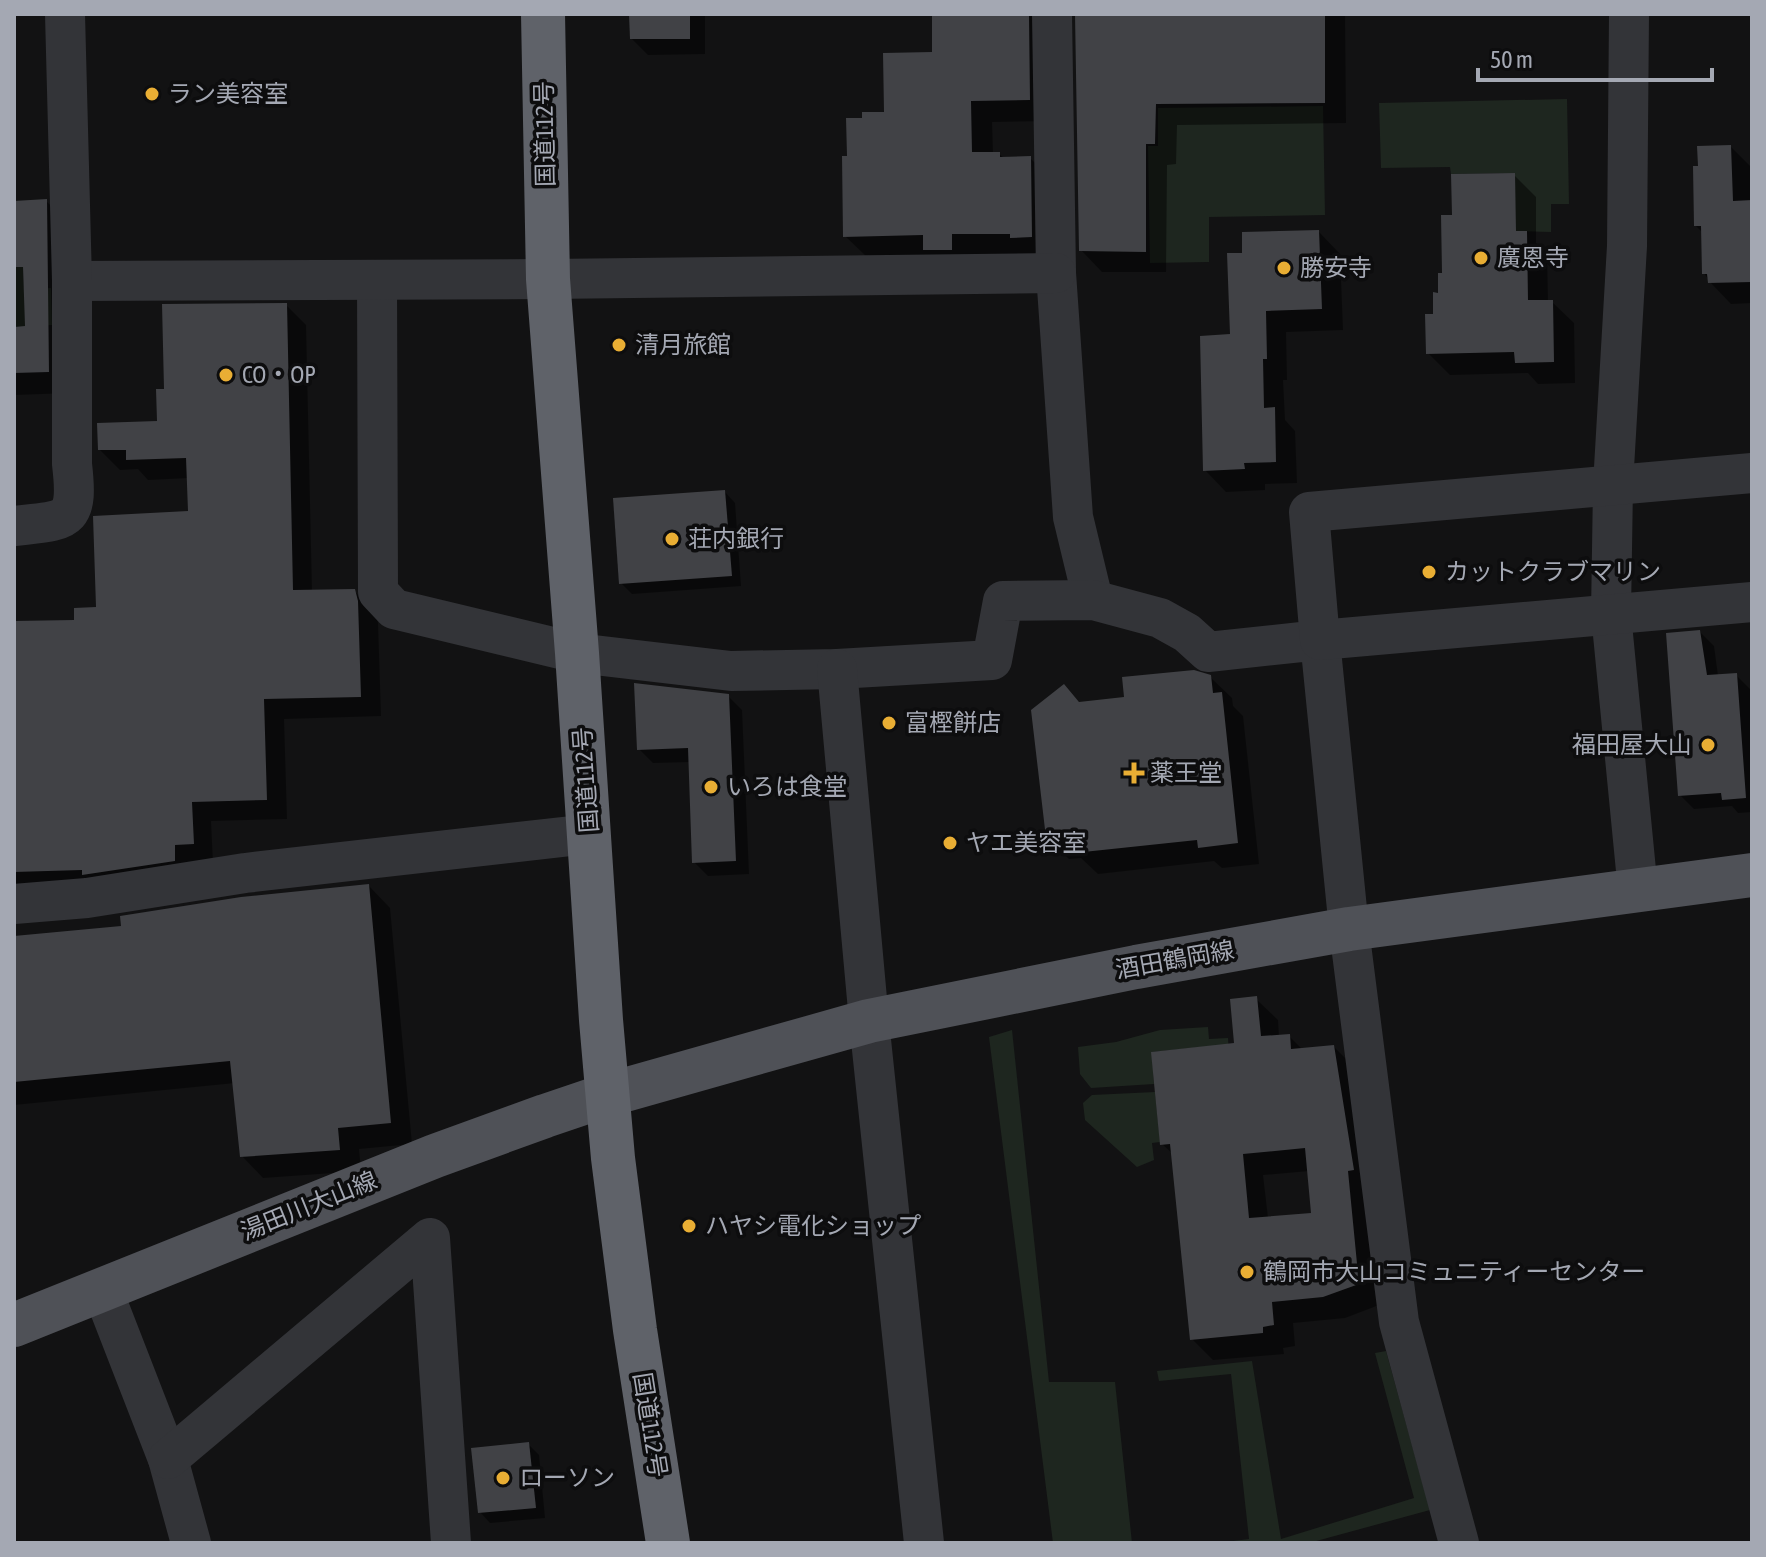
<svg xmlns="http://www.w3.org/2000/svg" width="1766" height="1557" viewBox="0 0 1766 1557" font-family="'Asap Condensed','Noto Sans JP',sans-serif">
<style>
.green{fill:#1e261f}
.shadow{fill:#0007;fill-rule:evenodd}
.building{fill:#414246;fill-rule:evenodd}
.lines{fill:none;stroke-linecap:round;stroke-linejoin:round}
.minor{stroke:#333438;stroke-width:40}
.major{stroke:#4f5157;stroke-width:44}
.highway{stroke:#5f6269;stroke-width:44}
.poi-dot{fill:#e9ae34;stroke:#0d0d0e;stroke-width:3}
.labels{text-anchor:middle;stroke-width:7;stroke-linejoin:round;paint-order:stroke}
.poi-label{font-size:24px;fill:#a4a8b3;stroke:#0d0d0e;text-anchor:start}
.street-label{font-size:24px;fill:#a4a8b3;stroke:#0d0d0e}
</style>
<rect width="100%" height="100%" fill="#121213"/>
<g class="green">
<polygon points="1567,99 1569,204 1551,204 1551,232 1516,231 1514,173 1451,174 1450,167 1381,168 1379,103"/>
<polygon points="1323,106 1325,215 1209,217 1209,262 1150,263 1148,146 1158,146 1158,108"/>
<polygon points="14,267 23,267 24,289 51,288 52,325 14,327"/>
<polygon points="1208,1027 1209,1039 1228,1038 1229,1053 1213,1046 1152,1052 1154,1084 1091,1088 1080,1074 1078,1047 1116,1042 1160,1030"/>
<polygon points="1012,1030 1049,1382 1115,1382 1132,1543 1053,1543 989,1037"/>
<polygon points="1155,1092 1160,1142 1152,1143 1154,1160 1137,1167 1085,1120 1083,1103 1092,1095"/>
<polygon points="1386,1351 1430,1510 1309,1543 1217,1543 1249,1539 1231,1374 1159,1381 1157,1371 1252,1361 1281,1539 1414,1498 1375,1353"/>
</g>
<g class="shadow">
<polygon points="631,14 705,14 705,54 648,55 632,39"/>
<polygon points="934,14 1066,14 1051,121 992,122 993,154 999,154 1005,159 1030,158 1052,180 1053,258 867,257 845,236 849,158 864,120 886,113 934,54"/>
<polygon points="1077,14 1345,14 1346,123 1177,125 1176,164 1167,165 1166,272 1102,272 1081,250"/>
<polygon points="1731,147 1752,168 1752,303 1731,304 1710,282 1704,273 1703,233 1696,226"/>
<polygon points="1514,175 1536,197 1536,243 1547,254 1548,302 1552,302 1574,323 1575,383 1538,384 1528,373 1450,375 1428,353 1454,217"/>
<polygon points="46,201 68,223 70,393 14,395 14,203"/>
<polygon points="1319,232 1340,254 1343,330 1286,332 1287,380 1283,380 1285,420 1295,431 1297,483 1265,484 1265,490 1226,492 1205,470 1232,336 1244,255"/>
<polygon points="286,305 306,325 312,592 354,591 375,611 378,623 381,716 284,719 287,819 211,821 213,864 14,892 14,623 76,622 98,609 190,513 189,478 148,480 138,469 120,470 100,450 159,423 166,391"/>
<polygon points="725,492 735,503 741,586 632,594 621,583"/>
<polygon points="1700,632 1714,646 1718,676 1736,675 1750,689 1752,812 1738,813 1732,806 1694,809 1680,795"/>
<polygon points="1210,677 1232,698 1233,706 1243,716 1259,864 1222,868 1214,861 1098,874 1081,858 1069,859 1047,837 1064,687 1081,704 1127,699"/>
<polygon points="728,696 742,710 749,874 708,876 694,862 690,762 653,763 639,749"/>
<polygon points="369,886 390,908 412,1144 359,1149 361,1171 263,1178 242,1156 235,1083 14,1105 14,938 123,927"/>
<path d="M1256 999 1278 1020 1279 1037 1289 1036 1303 1050 1334 1047 1355 1068 1379 1305 1345 1318 1293 1323 1295 1346 1283 1348 1284 1354 1213 1360 1192 1339 1173 1154 1162 1144 1236 1045ZM1309 1171 1313 1215 1268 1218 1263 1175Z"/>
<polygon points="528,1444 539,1455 545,1518 490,1523 480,1512"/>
</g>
<g class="building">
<polygon points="629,14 690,14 690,39 630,39"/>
<polygon points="932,14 1029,14 1030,100 971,101 972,152 1000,152 1000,157 1031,156 1032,237 1010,238 1010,234 952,234 952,250 923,250 923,235 843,237 842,156 847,156 846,118 862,118 862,112 884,112 883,53 932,52"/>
<polygon points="1075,14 1325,14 1325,103 1156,104 1155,144 1146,144 1146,252 1079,251"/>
<polygon points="1731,145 1733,201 1752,200 1752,282 1708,283 1707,274 1702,274 1701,226 1694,226 1693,166 1698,166 1697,146"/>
<polygon points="1515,173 1516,231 1527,231 1528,300 1553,300 1554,362 1515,363 1514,352 1426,354 1425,314 1433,314 1433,292 1438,293 1438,273 1442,273 1441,215 1452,215 1451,174"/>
<polygon points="47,199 49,372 14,373 14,327 25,326 23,267 14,267 14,201"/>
<polygon points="1319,230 1322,309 1266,311 1267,359 1263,359 1264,408 1275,407 1276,462 1244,463 1245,469 1203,471 1200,336 1230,334 1227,253 1242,253 1242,232"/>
<polygon points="287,303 293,590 355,589 358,601 361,697 264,699 267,800 192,802 194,844 175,845 175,861 82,875 82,870 14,872 14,621 74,620 74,608 96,607 93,516 188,511 186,458 126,460 126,450 98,450 97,423 157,421 156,389 164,389 162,304"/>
<polygon points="725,490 732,576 619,584 613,498"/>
<polygon points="1700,630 1707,675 1737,673 1746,798 1722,800 1721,793 1678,796 1666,633"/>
<polygon points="1194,670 1211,675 1213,693 1222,692 1238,843 1198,848 1197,840 1074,853 1072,835 1046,838 1031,710 1064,684 1079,702 1124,697 1122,677"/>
<polygon points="634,683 729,694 736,861 692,863 688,748 637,750"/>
<polygon points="369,884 391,1123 338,1128 340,1150 240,1157 230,1061 14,1082 14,936 121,926 120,916 241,897"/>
<path d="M1257 996 1261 1036 1290 1034 1291 1049 1334 1045 1354 1170 1348 1171 1359 1284 1323 1297 1272 1302 1274 1325 1263 1327V1333L1190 1340 1170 1144 1160 1145 1151 1052 1234 1043 1230 999ZM1305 1148 1311 1213 1249 1218 1243 1154Z"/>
<polygon points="529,1442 536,1508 478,1513 471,1448"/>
</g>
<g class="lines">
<g class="minor">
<polyline points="1052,14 1056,273 1073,517 1093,600"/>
<polyline points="1629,14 1627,246 1613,485 1611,614 1638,891"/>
<polyline points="377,280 378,592 394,609 577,653 731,671 837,669 992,660 1003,601 1093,600 1160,618 1187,633 1208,652 1320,640 1349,929 1399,1322 1459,1543"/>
<polyline points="72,281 548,279 1056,273"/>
<polyline points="1752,473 1309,512 1320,640 1752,602"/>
<path d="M14 526C68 520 79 524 72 464V281L65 14"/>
<polyline points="837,669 869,1021 924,1543"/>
<polyline points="14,904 87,898 245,873 589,834"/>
<polyline points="102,1289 168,1459 191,1543"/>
<polyline points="168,1459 430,1238 451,1543"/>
</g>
<polyline class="major" points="14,1325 435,1156 545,1116 607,1095 869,1021 1136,967 1349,929 1752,875"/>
<polyline class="highway" points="543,14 548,279 577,653 601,1020 613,1158 635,1330 668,1543"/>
</g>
<g class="poi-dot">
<circle cx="152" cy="94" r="8"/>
<circle cx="1481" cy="258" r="8"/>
<circle cx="1284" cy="268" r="8"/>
<circle cx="619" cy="345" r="8"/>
<circle cx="226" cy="375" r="8"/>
<circle cx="672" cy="539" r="8"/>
<circle cx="1429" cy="572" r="8"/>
<circle cx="889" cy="723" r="8"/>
<circle cx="1708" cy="745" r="8"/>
<path d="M1130 761h8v8h8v8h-8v8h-8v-8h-8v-8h8z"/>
<circle cx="711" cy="787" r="8"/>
<circle cx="950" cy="843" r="8"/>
<circle cx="689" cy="1226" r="8"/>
<circle cx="1247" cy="1272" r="8"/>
<circle cx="503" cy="1478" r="8"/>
</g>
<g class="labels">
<g class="poi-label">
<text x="168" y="102">ラン美容室</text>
<text x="1497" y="266">廣恩寺</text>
<text x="1300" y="276">勝安寺</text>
<text x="635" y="353">清月旅館</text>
<text x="242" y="383">CO・OP</text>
<text x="688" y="547">荘内銀行</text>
<text x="1445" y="580">カットクラブマリン</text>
<text x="905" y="731">富樫餅店</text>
<text x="1692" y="753" text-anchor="end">福田屋大山</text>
<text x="1150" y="781">薬王堂</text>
<text x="727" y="795">いろは食堂</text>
<text x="966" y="851">ヤエ美容室</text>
<text x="705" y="1234">ハヤシ電化ショップ</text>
<text x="1263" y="1280">鶴岡市大山コミュニティーセンター</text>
<text x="519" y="1486">ローソン</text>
</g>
<g class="street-label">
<text transform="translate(545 134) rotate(-91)" y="8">国道112号</text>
<text transform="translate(586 780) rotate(-94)" y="8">国道112号</text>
<text transform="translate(1175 960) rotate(-10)" y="8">酒田鶴岡線</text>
<text transform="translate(309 1206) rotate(-22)" y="8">湯田川大山線</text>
<text transform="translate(650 1425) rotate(81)" y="8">国道112号</text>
</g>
</g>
<rect width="1766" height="1557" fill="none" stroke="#a4a8b3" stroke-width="32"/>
<path d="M1478 68v12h234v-12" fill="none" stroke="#a4a8b3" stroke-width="4"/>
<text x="1490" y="68" font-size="24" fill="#a4a8b3" stroke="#0d0d0e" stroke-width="6" paint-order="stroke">50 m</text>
</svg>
